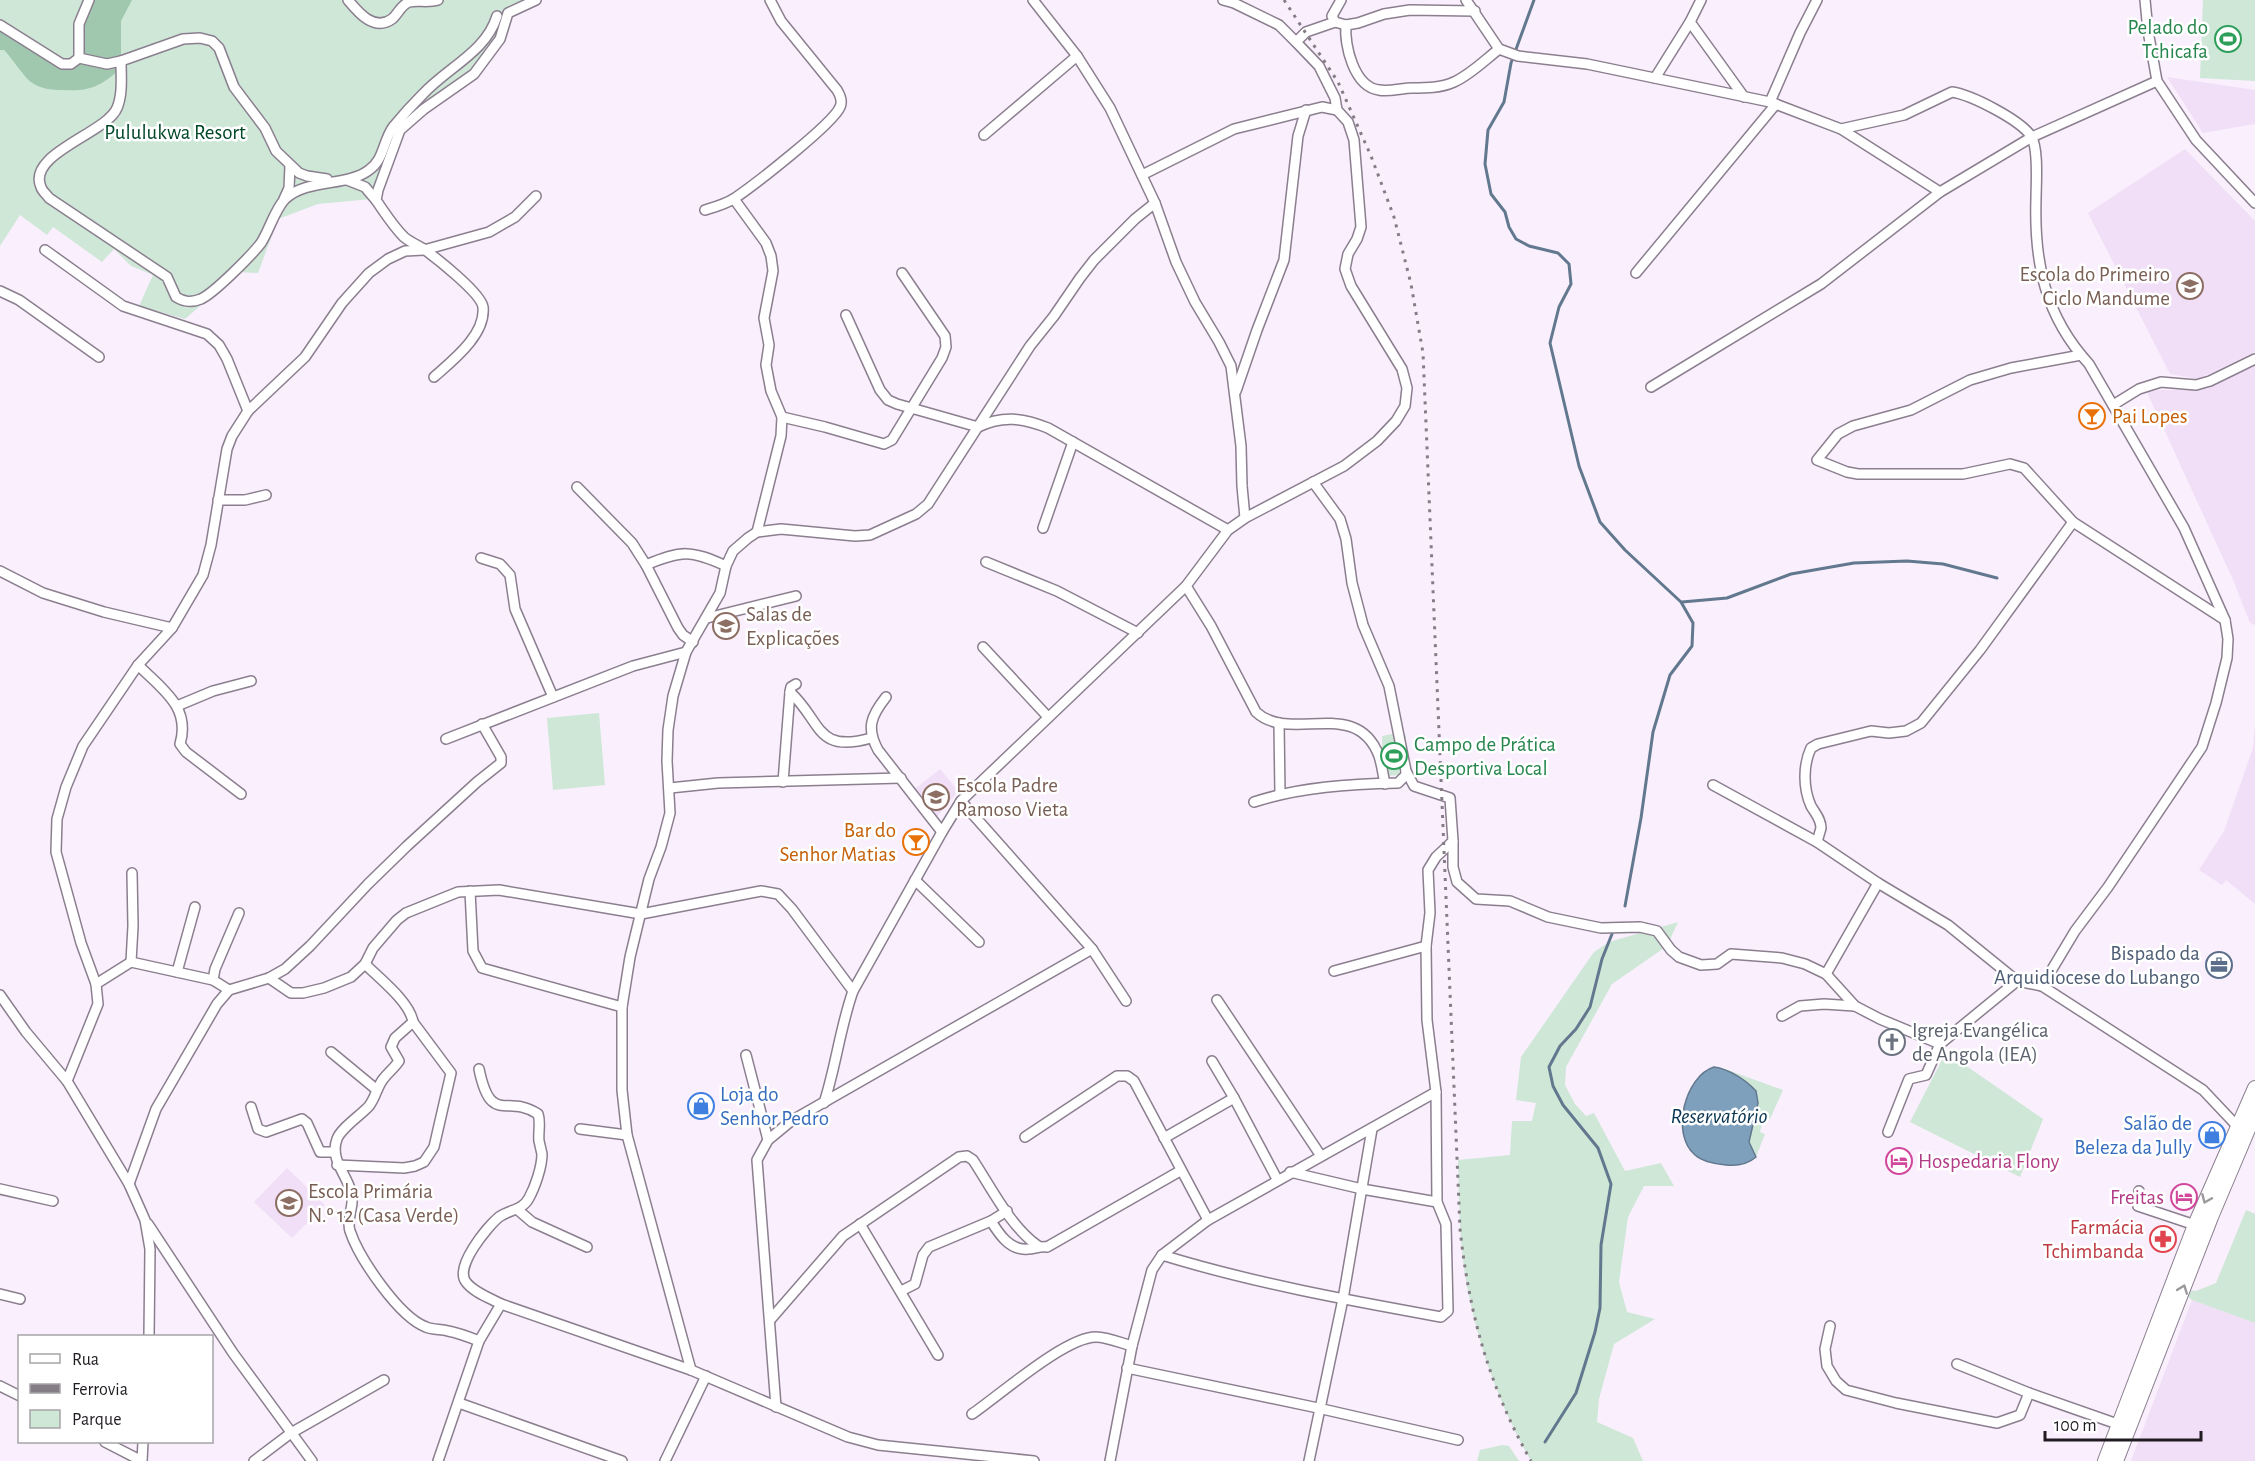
<svg xmlns="http://www.w3.org/2000/svg" width="2255" height="1461" viewBox="0 0 2255 1461" font-family="'Alegreya Sans',sans-serif">
<style>
.built{fill:#f1dff7}
.green{fill:#cee7d7}
.forest{fill:#a0c8af}
.water{fill:#7ea0bc;stroke:#62788e;stroke-width:1.5}
.lines{fill:none;stroke-linecap:round;stroke-linejoin:round}
.stream{stroke:#62788e;stroke-width:3}
.street-casing{stroke:#8b7f8f;stroke-width:12}
.primary-casing{stroke:#8b7f8f;stroke-width:16}
.street{stroke:#fff;stroke-width:9}
.primary{stroke:#fff;stroke-width:14}
.rail{stroke:#847d86;stroke-width:3;stroke-dasharray:3 6;stroke-linecap:butt}
.oneway{stroke:#9b999c}
.labels{text-anchor:middle;stroke-width:5;stroke-linejoin:round;paint-order:stroke}
.leisure-label{font-size:21px;fill:#27864d;stroke:#fff;text-anchor:end}
.park-label{font-size:21px;fill:#004828;stroke:#fff}
.education-label{font-size:21px;fill:#785e54;stroke:#fff;text-anchor:start}
.food-label{font-size:21px;fill:#c56008;stroke:#fff;text-anchor:start}
.service-label{font-size:21px;fill:#4e5e75;stroke:#fff;text-anchor:end}
.worship-label{font-size:21px;fill:#5b616d;stroke:#fff;text-anchor:start}
.shop-label{font-size:21px;fill:#366cbe;stroke:#fff;text-anchor:start}
.hotel-label{font-size:21px;fill:#b23c85;stroke:#fff;text-anchor:start}
.health-label{font-size:21px;fill:#be3a42;stroke:#fff;text-anchor:end}
.water-label{font-size:22px;font-style:italic;fill:#093552;stroke:#fff}
</style>
<rect width="100%" height="100%" fill="#faeffd"/>
<g class="built">
<polygon points="2167,77 2255,90 2255,124 2203,133"/>
<polygon points="2185,149 2255,221 2255,352 2198,379 2170,374 2088,213"/>
<polygon points="2255,365 2255,625 2250,623 2234,582 2147,392 2159,390 2200,390"/>
<polygon points="2255,724 2255,904 2226,880 2222,885 2199,870 2224,831 2253,748"/>
<polygon points="940,769 958,791 936,818 914,790"/>
<polygon points="287,1168 325,1205 292,1238 254,1202"/>
<polygon points="2192,1300 2255,1323 2255,1461 2131,1461"/>
</g>
<g class="green">
<polygon points="0,0 531,0 505,11 496,39 470,70 415,111 398,127 389,142 371,199 318,204 278,219 258,273 239,272 185,319 139,306 153,275 131,266 114,249 102,262 53,227 47,235 20,215 0,246"/>
<polygon points="2203,0 2255,0 2255,81 2200,78"/>
<polygon points="599,713 605,785 553,790 547,718"/>
<polygon points="1392,734 1406,735 1406,775 1383,776 1382,736"/>
<path d="M1678 922 1667 946 1612 984 1566 1067 1565 1085 1575 1104 1586 1116 1594 1113 1625 1171 1661 1163 1674 1186H1644L1628 1217 1619 1282 1627 1312 1655 1319 1614 1344 1599 1399 1597 1422 1633 1438 1643 1461H1531C1499 1405 1477 1343 1466 1280 1459 1241 1459 1200 1458 1160L1510 1155 1512 1121H1532L1536 1103 1516 1100 1521 1057 1594 952 1609 942Z"/>
<polygon points="1946,1052 2043,1119 2020,1177 1910,1122"/>
<polygon points="1722,1068 1783,1090 1770,1119 1764,1118 1760,1132 1765,1134 1756,1157 1749,1142 1758,1103 1729,1073"/>
<polygon points="2246,1210 2255,1214 2255,1323 2192,1300 2186,1295 2188,1290 2196,1291 2216,1283"/>
<polygon points="1502,1445 1509,1446 1519,1461 1477,1461 1480,1450"/>
</g>
<path class="forest" d="M89 0H132L121 21V68C101 86 90 92 62 90 52 90 40 89 31 82 24 77 12 58 4 50H0V25L62 64 79 57 80 42Z"/>
<path class="water" d="M1714 1067C1729 1069 1746 1080 1756 1091L1758 1103 1749 1142 1756 1157C1747 1165 1737 1166 1726 1165 1715 1164 1703 1162 1695 1155 1670 1134 1685 1076 1714 1067Z"/>
<g class="lines">
<g class="stream">
<polyline points="1534,0 1511,63 1504,102 1488,130 1485,164 1491,194 1505,212 1509,227 1516,239 1529,246 1558,253 1569,264 1571,284 1559,307 1550,343 1579,466 1600,522 1625,550 1681,602 1693,623 1692,646 1670,675 1653,732 1641,818 1625,906"/>
<polyline points="1682,602 1727,598 1791,574 1854,563 1907,561 1943,564 1997,578"/>
<polyline points="1545,1442 1576,1393 1595,1332 1600,1308 1601,1245 1611,1184 1598,1148 1563,1105 1553,1086 1549,1067 1560,1046 1576,1029 1590,1007 1602,959 1612,934"/>
</g>
<defs>
<g id="street">
<path d="M348 0C358 12 374 32 392 19 398 14 401 5 409 2 418 0 428 3 438 0"/>
<polyline points="1033,0 1077,56 1110,108 1155,203 1176,262 1195,302 1219,342 1231,366 1241,446 1242,486 1245,518"/>
<polyline points="1223,0 1234,3 1279,25 1296,42 1306,32 1335,22"/>
<polyline points="1341,0 1332,16 1335,22 1346,25 1358,23 1384,14 1410,10 1475,11"/>
<polyline points="1466,0 1499,49 1518,56 1587,64 1770,102 1841,129 1940,192"/>
<polyline points="2145,0 2148,31 2157,81 2196,140 2255,203"/>
<polyline points="1690,22 1744,97"/>
<polyline points="0,25 62,64 71,64 79,58"/>
<path d="M1346 25C1344 45 1354 87 1379 90 1389 92 1402 88 1412 88 1426 88 1441 88 1454 82 1470 75 1485 60 1499 49"/>
<path d="M79 58 107 64 121 61C121 76 123 94 117 108 107 133 26 154 41 187 42 191 47 195 49 198L167 277 176 297C184 302 191 303 201 299 214 293 251 256 261 243 269 231 275 209 285 199 308 178 347 187 369 170 384 160 383 141 393 127 402 116 413 104 423 94 448 67 486 52 497 16"/>
<polyline points="79,58 79,24 89,0"/>
<polyline points="121,61 183,39 200,38 212,41 219,48 234,87 265,128 276,151 299,173 307,176 327,179"/>
<polyline points="1655,78 1690,22 1701,0"/>
<polyline points="1770,102 1800,33 1817,0"/>
<path d="M1841 129 1904 115 1952 92C1972 95 2020 120 2031 136 2039 148 2036 185 2036 199 2034 263 2045 316 2089 364L2184 528 2225 620 2228 639 2227 658 2216 703 2202 747 2108 887 2075 931 2042 986"/>
<polyline points="984,135 1077,56"/>
<polyline points="1142,175 1234,129 1322,107 1337,110"/>
<polyline points="347,180 365,187 376,200"/>
<polyline points="284,199 289,188 290,166"/>
<polyline points="734,199 766,243 771,256 773,271 764,318 769,345 766,365 771,391 782,417 781,436 757,532"/>
<path d="M705 210C715 207 726 204 735 198 754 185 833 124 840 107 843 101 840 95 837 90L781 21 770 0"/>
<polyline points="45,250 123,306 207,334 219,345 227,359 248,411"/>
<polyline points="1636,273 1776,104"/>
<polyline points="0,291 19,300 99,357"/>
<path d="M846 315 880 390 888 400 897 404 978 427C1003 415 1023 418 1048 428L1228 530"/>
<polyline points="2081,355 2011,368 1970,380 1911,410 1853,426 1838,434 1817,460 1847,472 1858,474 1963,474 2010,464 2024,468 2073,522 2225,620"/>
<path d="M434 377C452 361 486 335 483 307 481 293 436 258 424 249 417 245 410 242 404 237 393 226 384 212 376 200L378 190 400 130 424 109 474 74 500 39 508 13 536 0"/>
<polyline points="1651,387 1821,284 1940,192 2032,137 2157,81"/>
<polyline points="1236,391 1257,330 1284,260 1298,136 1306,110"/>
<polyline points="2113,405 2139,389 2161,382 2196,385 2210,381 2255,359"/>
<polyline points="782,417 825,427 884,444 892,440 942,358 946,347 945,336 902,273"/>
<polyline points="577,487 632,543 646,565 678,628 683,635 693,642"/>
<polyline points="218,500 245,500 266,495"/>
<polyline points="1043,528 1073,442"/>
<polyline points="481,558 500,564 510,575 515,609 553,697"/>
<polyline points="986,562 1057,591 1138,633"/>
<path d="M646 565C682 550 691 550 726 566"/>
<polyline points="0,571 43,593 104,612 172,628"/>
<path d="M1186 586 1211 626 1256 712C1290 744 1356 696 1379 756 1382 765 1383 775 1385 784"/>
<polyline points="707,618 796,596"/>
<polyline points="983,647 1048,717"/>
<path d="M138 665C162 689 191 707 180 744L186 752 241 794"/>
<path d="M790 692C822 721 815 754 871 738"/>
<path d="M886 697C871 716 866 728 878 750L942 832"/>
<polyline points="177,706 213,691 251,681"/>
<polyline points="1279,723 1280,794"/>
<polyline points="446,739 633,666 686,652"/>
<polyline points="783,782 790,692 791,687 796,684"/>
<polyline points="1713,785 1817,842 1878,883 1948,925 2017,981 2042,986 2183,1077 2203,1090 2237,1126"/>
<polyline points="670,788 718,783 901,778"/>
<polyline points="961,801 1092,949 1126,1001"/>
<path d="M1254 802C1300 787 1350 784 1398 783L1406 775V771"/>
<polyline points="1453,841 1453,867 1457,882 1476,899 1510,901 1548,917 1601,928 1640,927 1657,931 1671,950 1679,957 1701,965 1717,964 1731,954 1782,958 1805,964 1826,974 1855,1006 1880,1019 1940,1044"/>
<path d="M1817 842C1818 838 1820 832 1821 828 1821 819 1815 813 1811 806 1803 788 1803 765 1811 748L1818 744 1871 731 1889 733 1906 731 1921 723 1980 650 2073 522"/>
<polyline points="915,880 979,942"/>
<polyline points="470,891 473,951 482,968 622,1007"/>
<polyline points="131,962 133,926 132,873"/>
<path d="M365 964C380 979 410 1002 413 1022L395 1038 391 1047 399 1061C395 1067 389 1072 384 1078 377 1086 376 1097 369 1106 361 1115 341 1128 337 1139 329 1160 348 1175 352 1195 354 1207 346 1219 350 1231 359 1258 399 1317 426 1327 433 1330 441 1329 448 1331 459 1333 469 1337 479 1341"/>
<polyline points="1334,971 1426,946"/>
<polyline points="177,972 195,907"/>
<polyline points="1826,974 1878,883"/>
<polyline points="269,978 291,993 303,993 324,988 351,977 365,964 373,948 397,920 406,913 458,892 499,890 641,914 761,891 778,894 792,909 853,991"/>
<polyline points="96,984 131,962 213,980"/>
<polyline points="229,990 213,980 215,969 239,913"/>
<polyline points="0,995 26,1032 67,1081 129,1184 145,1220 150,1249 149,1336"/>
<polyline points="1217,1000 1321,1156"/>
<polyline points="1782,1016 1800,1006 1824,1004 1855,1006"/>
<polyline points="331,1052 377,1090"/>
<polyline points="746,1055 768,1140"/>
<polyline points="1212,1061 1234,1098 1277,1179"/>
<path d="M479 1069C491 1127 507 1093 538 1114 541 1123 538 1131 539 1141 540 1145 541 1150 542 1154 542 1167 535 1187 529 1198 522 1211 510 1209 499 1217 487 1227 454 1267 466 1282 473 1292 490 1298 501 1304L691 1370 848 1437 878 1445 1034 1461"/>
<polyline points="67,1081 98,1004 96,984 81,943 56,852 57,819 66,787 83,746 138,665 172,628 203,575 211,545 227,449 232,436 248,411 305,357 342,303 369,273 388,259 405,251 424,250 489,232 515,217 536,196"/>
<path d="M824 1103C836 1066 840 1028 853 991L942 832 961 801 1186 586 1228 530 1245 518 1344 466 1377 441 1396 421 1405 406 1407 388 1402 369 1351 286 1345 269 1348 254 1357 239 1361 227 1354 140 1348 122 1337 110 1335 98 1319 66 1296 42"/>
<polyline points="251,1107 258,1129 266,1132 302,1119 307,1123 320,1152 335,1152"/>
<polyline points="580,1129 627,1135"/>
<polyline points="1888,1132 1909,1079 1926,1075 1940,1044 2017,981"/>
<polyline points="1025,1137 1117,1076 1127,1076 1134,1081 1208,1220"/>
<polyline points="1164,1138 1234,1098"/>
<polyline points="337,1165 404,1168 415,1166 424,1162 434,1147 451,1073 413,1022"/>
<polyline points="1290,1172 1362,1189 1437,1202"/>
<polyline points="129,1184 156,1109 217,1004 229,990 269,978 285,969 310,946 368,884 407,846 477,782 501,763 501,757 482,724"/>
<polyline points="0,1189 53,1201"/>
<polyline points="2139,1191 2138,1206 2195,1225"/>
<polyline points="518,1210 532,1222 587,1247"/>
<path d="M991 1221C999 1234 1010 1251 1028 1249 1035 1249 1039 1246 1047 1247L1180 1171"/>
<polyline points="148,1224 233,1353 312,1461"/>
<polyline points="860,1224 938,1355"/>
<path d="M1162 1255C1253 1283 1347 1300 1441 1317L1448 1311 1446 1224 1437 1202 1436 1092 1427 1020 1426 946 1430 913 1428 870 1436 857 1453 841 1450 798 1414 786 1406 771 1389 686 1363 625 1352 583 1346 539 1340 519 1313 482"/>
<polyline points="901,1291 915,1284 923,1255 929,1247 991,1221 1007,1211"/>
<polyline points="0,1294 20,1299"/>
<path d="M770 1320 843 1236 959 1157 967 1156 973 1160C992 1189 1010 1226 1038 1246"/>
<polyline points="1830,1326 1825,1349 1827,1366 1836,1381 1846,1390 1896,1403 1997,1423 2020,1415 2029,1393"/>
<polyline points="1957,1364 2029,1393 2123,1426"/>
<polyline points="1127,1368 1318,1408 1458,1440"/>
<polyline points="691,1370 627,1135 622,1090 622,1007 630,957 649,879 661,847 670,813 667,761 668,730 673,696 686,652 720,593 726,566 733,551 748,538 757,532 781,529 855,536 870,535 916,514 928,504 1030,346 1054,316 1080,278 1094,260 1135,219 1155,203"/>
<polyline points="0,1386 20,1396"/>
<polyline points="459,1403 622,1461"/>
<polyline points="776,1407 757,1160 768,1140 791,1121 1092,949"/>
<path d="M972 1414C1000 1395 1065 1337 1096 1337 1107 1337 1121 1343 1132 1346"/>
<polyline points="105,1442 142,1461 143,1442"/>
<polyline points="254,1461 291,1433 384,1380"/>
<polyline points="438,1461 479,1341 501,1304"/>
<polyline points="665,1461 706,1376"/>
<polyline points="1110,1461 1132,1346 1152,1270 1162,1255 1208,1220 1436,1092"/>
<polyline points="1309,1461 1343,1299 1372,1129"/>
</g>
<g id="primary">
<polyline points="2105,1461 2195,1225 2255,1088"/>
<polyline points="2116,1461 2211,1217 2255,1113"/>
</g>
</defs>
<use href="#street" class="street-casing"/>
<use href="#primary" class="primary-casing"/>
<use href="#street" class="street"/>
<use href="#primary" class="primary"/>
<path class="rail" d="M1284 0 1338 82 1371 156 1394 217 1411 284 1423 353 1460 1229C1469 1313 1489 1387 1531 1461"/>
</g>
<defs><path id="oneway-chevron" d="M-2-3.5L2.5 0L-2 3.5" fill="none" stroke-width="1.6" stroke-linecap="round" stroke-linejoin="round" transform="scale(1.5)"/></defs>
<g class="oneway">
<use href="#oneway-chevron" transform="translate(2206 1199) rotate(113)"/>
<use href="#oneway-chevron" transform="translate(2183 1289) rotate(-69)"/>
</g>
<defs>
<symbol id="stadium-ring" viewBox="-11 -11 22 22"><circle r="9.5" fill="#fff" stroke="#2e9e5b" stroke-width="1.5"/><path d="M0-5a6.5 5 0 1 0 0 10a6.5 5 0 1 0 0-10ZM-3.5-1.8h7v3.6h-7Z" fill="#2e9e5b"/></symbol>
<symbol id="school-ring" viewBox="-11 -11 22 22"><circle r="9.5" fill="#fff" stroke="#8d6e63" stroke-width="1.5"/><path d="M0-5L7-2L0 1L-7-2ZM-4 1L0 2.5L4 1V4Q0 6-4 4Z" fill="#8d6e63"/></symbol>
<symbol id="bar-ring" viewBox="-11 -11 22 22"><circle r="9.5" fill="#fff" stroke="#e8710a" stroke-width="1.5"/><path d="M-6-5H6L.8 .8V4.5H3.5V6h-7V4.5H-.8V.8Z" fill="#e8710a"/></symbol>
<symbol id="office-ring" viewBox="-11 -11 22 22"><circle r="9.5" fill="#fff" stroke="#5c6f8a" stroke-width="1.5"/><path d="M-6-3h4V-5.5h4V-3h4V5H-6ZM-1-4.5V-3h2v-1.5ZM-6 0V1H6V0Z" fill="#5c6f8a"/></symbol>
<symbol id="church-ring" viewBox="-11 -11 22 22"><circle r="9.5" fill="#fff" stroke="#6b7280" stroke-width="1.5"/><path d="M-1.2-6h2.4v3.5h3.3v2.4h-3.3V6h-2.4V-.1h-3.3v-2.4h3.3Z" fill="#6b7280"/></symbol>
<symbol id="shop-ring" viewBox="-11 -11 22 22"><circle r="9.5" fill="#fff" stroke="#3f7fe0" stroke-width="1.5"/><path d="M-5-2.5h2.3a2.7 3.5 0 0 1 5.4 0H5L5.5 6h-11ZM-1.5-2.5h3a1.5 2.3 0 0 0-3 0Z" fill="#3f7fe0"/></symbol>
<symbol id="hotel-ring" viewBox="-11 -11 22 22"><circle r="9.5" fill="#fff" stroke="#d1479c" stroke-width="1.5"/><path d="M-6-4.5h1.5V1H6V5H4.5V3h-9V5H-6ZM-4 0a1.8 1.8 0 1 1 3.6 0ZM.5 0V-2.5h3Q6-2.5 6 0Z" fill="#d1479c"/></symbol>
<symbol id="pharmacy-ring" viewBox="-11 -11 22 22"><circle r="9.5" fill="#fff" stroke="#e0444e" stroke-width="1.5"/><path d="M-2-6h4v4h4v4h-4v4h-4v-4h-4v-4h4Z" fill="#e0444e"/></symbol>
</defs>
<g fill-rule="evenodd">
<use href="#stadium-ring" x="2213" y="24" width="30" height="30"/>
<use href="#school-ring" x="2175" y="271" width="30" height="30"/>
<use href="#bar-ring" x="2077" y="401" width="30" height="30"/>
<use href="#school-ring" x="711" y="611" width="30" height="30"/>
<use href="#stadium-ring" x="1379" y="741" width="30" height="30"/>
<use href="#school-ring" x="921" y="782" width="30" height="30"/>
<use href="#bar-ring" x="901" y="827" width="30" height="30"/>
<use href="#office-ring" x="2204" y="950" width="30" height="30"/>
<use href="#church-ring" x="1877" y="1027" width="30" height="30"/>
<use href="#shop-ring" x="686" y="1091" width="30" height="30"/>
<use href="#shop-ring" x="2197" y="1120" width="30" height="30"/>
<use href="#hotel-ring" x="1884" y="1146" width="30" height="30"/>
<use href="#hotel-ring" x="2169" y="1182" width="30" height="30"/>
<use href="#school-ring" x="274" y="1188" width="30" height="30"/>
<use href="#pharmacy-ring" x="2148" y="1224" width="30" height="30"/>
</g>
<g class="labels">
<g class="leisure-label">
<text x="2208" y="34">Pelado do<tspan x="2208" dy="24">Tchicafa</tspan></text>
<text x="1414" y="751" text-anchor="start">Campo de Prática<tspan x="1414" dy="24">Desportiva Local</tspan></text>
</g>
<g class="park-label">
<text x="175" y="139">Pululukwa Resort</text>
</g>
<g class="education-label">
<text x="2170" y="281" text-anchor="end">Escola do Primeiro<tspan x="2170" dy="24">Ciclo Mandume</tspan></text>
<text x="746" y="621">Salas de<tspan x="746" dy="24">Explicações</tspan></text>
<text x="956" y="792">Escola Padre<tspan x="956" dy="24">Ramoso Vieta</tspan></text>
<text x="308" y="1198">Escola Primária<tspan x="308" dy="24">N.º 12 (Casa Verde)</tspan></text>
</g>
<g class="food-label">
<text x="2112" y="423">Pai Lopes</text>
<text x="896" y="837" text-anchor="end">Bar do<tspan x="896" dy="24">Senhor Matias</tspan></text>
</g>
<g class="service-label">
<text x="2200" y="960">Bispado da<tspan x="2200" dy="24">Arquidiocese do Lubango</tspan></text>
</g>
<g class="worship-label">
<text x="1912" y="1037">Igreja Evangélica<tspan x="1912" dy="24">de Angola (IEA)</tspan></text>
</g>
<g class="shop-label">
<text x="720" y="1101">Loja do<tspan x="720" dy="24">Senhor Pedro</tspan></text>
<text x="2192" y="1130" text-anchor="end">Salão de<tspan x="2192" dy="24">Beleza da Jully</tspan></text>
</g>
<g class="hotel-label">
<text x="1918" y="1168">Hospedaria Flony</text>
<text x="2164" y="1204" text-anchor="end">Freitas</text>
</g>
<g class="health-label">
<text x="2144" y="1234">Farmácia<tspan x="2144" dy="24">Tchimbanda</tspan></text>
</g>
<g class="water-label">
<text x="1719" y="1123">Reservatório</text>
</g>
</g>
<rect x="18" y="1335" width="195" height="108" fill="#ffffff" stroke="#a6a4a7" stroke-width="1.5"/>
<rect x="30" y="1354" width="30" height="9" fill="#ffffff" stroke="#a6a4a7" stroke-width="1.5"/>
<text x="72" y="1365" font-size="18" fill="#201c22">Rua</text>
<rect x="30" y="1384" width="30" height="9" fill="#847d86" stroke="#a6a4a7" stroke-width="1.5"/>
<text x="72" y="1395" font-size="18" fill="#201c22">Ferrovia</text>
<rect x="30" y="1410" width="30" height="18" fill="#cee7d7" stroke="#a6a4a7" stroke-width="1.5"/>
<text x="72" y="1425" font-size="18" fill="#201c22">Parque</text>
<path d="M2045 1431v9h156v-9" fill="none" stroke="#201c22" stroke-width="3"/>
<text x="2054" y="1431" font-size="18" fill="#201c22" stroke="#ffffff" stroke-width="4.5" paint-order="stroke">100 m</text>
</svg>
